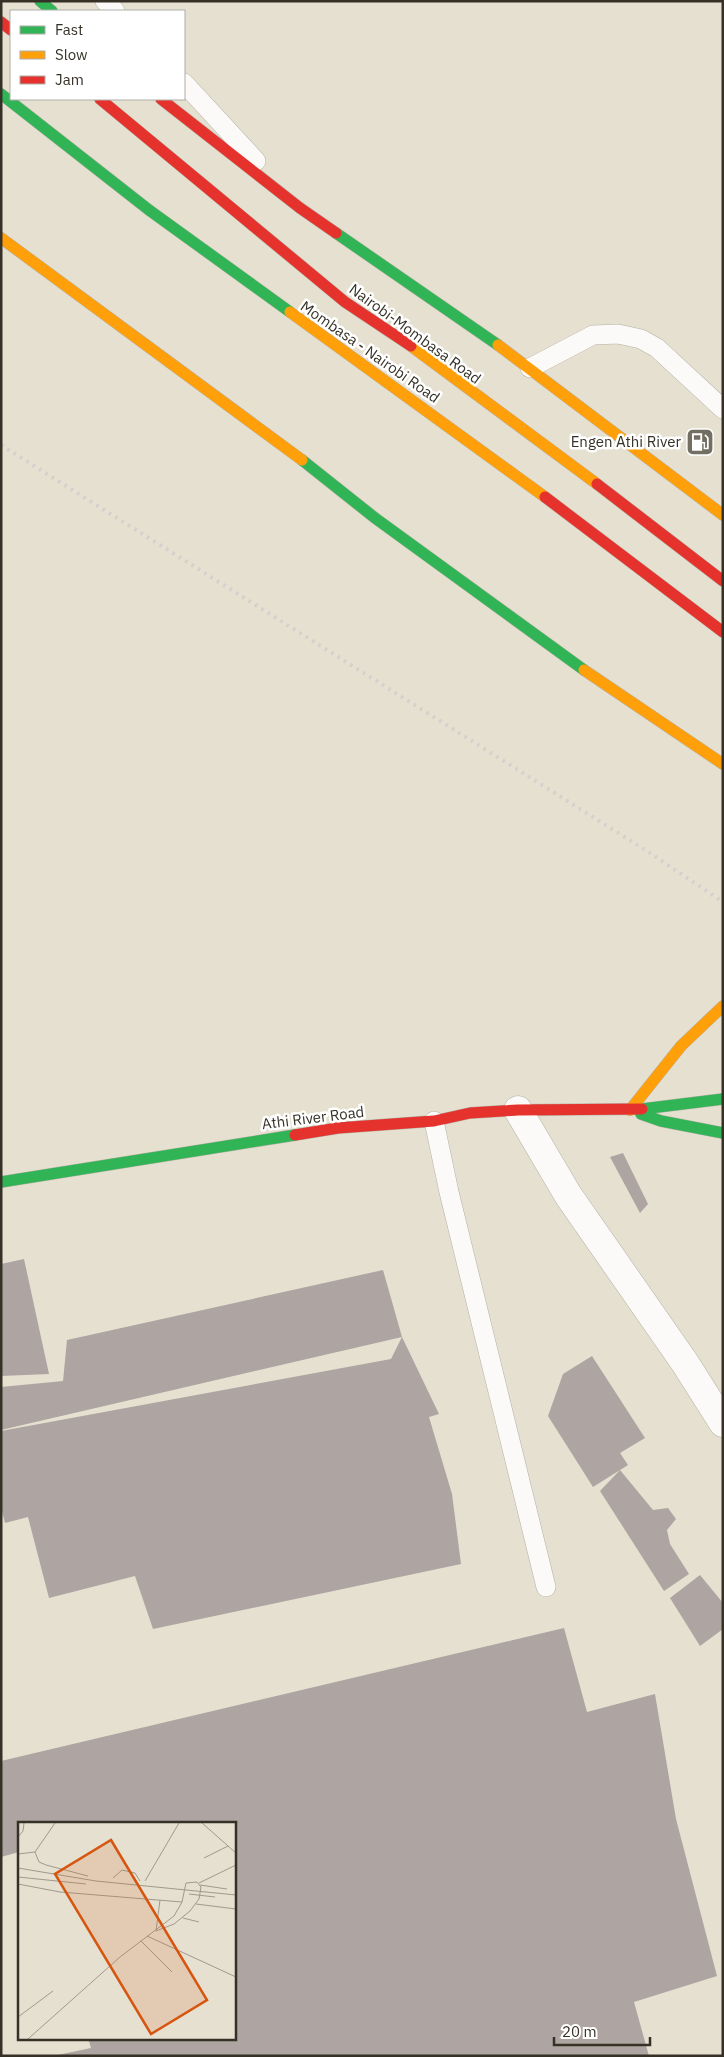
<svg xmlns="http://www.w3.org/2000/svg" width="724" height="2057" viewBox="0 0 724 2057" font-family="'IBM Plex Sans',sans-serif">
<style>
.building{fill:#aea4a1}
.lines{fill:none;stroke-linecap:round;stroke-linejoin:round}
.lane-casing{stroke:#b4b0a4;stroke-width:20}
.street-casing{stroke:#b4b0a4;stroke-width:29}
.fast-casing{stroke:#b4b0a4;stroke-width:12}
.slow-casing{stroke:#b4b0a4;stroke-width:12}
.jam-casing{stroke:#b4b0a4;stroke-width:12}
.lane{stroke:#fbfaf8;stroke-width:19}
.street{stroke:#fbfaf8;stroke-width:28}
.fast{stroke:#30b455;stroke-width:11}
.slow{stroke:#ff9f0a;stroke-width:11}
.jam{stroke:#e5322d;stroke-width:11}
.rail{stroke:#d2d1cc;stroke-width:4;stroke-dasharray:2.5 5;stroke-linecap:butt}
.labels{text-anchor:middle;stroke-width:5;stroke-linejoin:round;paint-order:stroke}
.street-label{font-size:15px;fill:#353127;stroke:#fff}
.poi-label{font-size:15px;fill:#353127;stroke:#fff;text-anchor:end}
.inset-road{fill:none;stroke:#9f9a8d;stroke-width:1}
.view{fill:#d6550f;fill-opacity:0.15;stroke:#d6550f;stroke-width:2.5}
.inset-edge{fill:none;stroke:#353127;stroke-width:2.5}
</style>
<rect width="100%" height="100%" fill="#e6e0d1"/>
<g class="building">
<polygon points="623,1153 648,1204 640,1213 610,1157"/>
<polygon points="24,1259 49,1374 1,1376 1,1264"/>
<polygon points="383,1270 402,1337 1,1430 1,1387 63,1381 67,1340"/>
<polygon points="402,1337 439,1414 429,1417 452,1494 461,1564 153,1629 135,1576 49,1598 28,1517 5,1523 1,1507 1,1431 391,1359"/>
<polygon points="592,1356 645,1438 620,1453 628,1465 593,1487 548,1416 563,1374"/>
<polygon points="620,1470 653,1510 668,1508 676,1519 667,1530 670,1544 689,1574 664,1591 600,1491"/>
<polygon points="700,1575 723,1603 723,1629 700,1646 670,1598"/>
<polygon points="564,1628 587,1712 655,1694 676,1819 717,1976 634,2002 649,2056 53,2056 91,2048 88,2038 234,2038 234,1823 19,1823 19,1852 1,1857 1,1761"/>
</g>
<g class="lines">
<defs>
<g id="lane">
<polyline points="105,1 115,11"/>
<polyline points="184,83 256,161"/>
<polyline points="530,368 593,335 618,334 641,339 657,348 723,409"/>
<polyline points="434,1121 449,1192 546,1587"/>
</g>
<polyline id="street" points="518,1110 568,1195 685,1363 723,1423"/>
<g id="fast">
<polyline points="40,1 52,11"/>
<polyline points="1,94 149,210 290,312"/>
<polyline points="336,233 498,345"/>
<polyline points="302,460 375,518 584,670"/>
<polyline points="642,1109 723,1099"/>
<polyline points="641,1114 661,1121 723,1133"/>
<polyline points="1,1182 295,1135"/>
</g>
<g id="slow">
<polyline points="1,238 302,460"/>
<polyline points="290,312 545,497"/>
<polyline points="498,345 723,515"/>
<polyline points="411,346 597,484"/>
<polyline points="584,670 723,764"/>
<polyline points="630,1110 681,1046 723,1006"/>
</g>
<g id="jam">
<polyline points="1,22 11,30"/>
<polyline points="100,99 345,302 411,346"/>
<polyline points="161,99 300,208 336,233"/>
<polyline points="597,484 723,581"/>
<polyline points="545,497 723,632"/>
<polyline points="295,1135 338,1128 434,1121 470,1113 518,1110 642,1109"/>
</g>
</defs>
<use href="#lane" class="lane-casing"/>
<use href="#street" class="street-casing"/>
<use href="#fast" class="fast-casing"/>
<use href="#slow" class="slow-casing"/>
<use href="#jam" class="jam-casing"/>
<use href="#lane" class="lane"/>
<use href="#street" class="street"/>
<use href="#fast" class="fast"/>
<use href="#slow" class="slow"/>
<use href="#jam" class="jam"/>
<polyline class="rail" points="1,445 647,851 723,902"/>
</g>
<defs>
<symbol id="fuel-square" viewBox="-11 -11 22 22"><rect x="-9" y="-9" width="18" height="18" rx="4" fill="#736e62" stroke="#fff"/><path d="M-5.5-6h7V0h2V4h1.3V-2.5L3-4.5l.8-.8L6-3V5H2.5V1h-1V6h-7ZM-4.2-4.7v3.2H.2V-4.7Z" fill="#fff"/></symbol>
</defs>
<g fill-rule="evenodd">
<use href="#fuel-square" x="684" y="426" width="32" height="32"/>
</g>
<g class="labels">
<g class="street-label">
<text transform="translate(415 334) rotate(36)" y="5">Nairobi-Mombasa Road</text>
<text transform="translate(370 352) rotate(35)" y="5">Mombasa - Nairobi Road</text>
<text transform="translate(313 1118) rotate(-7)" y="5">Athi River Road</text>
</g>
<g class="poi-label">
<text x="681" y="447">Engen Athi River</text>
</g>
</g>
<g transform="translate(18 1822)">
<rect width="218" height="218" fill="#e6e0d1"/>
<path class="inset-road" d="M184 1 218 31M0 15 5 9 6 1M17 30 21 40 28 43 70 54M0 32 17 30 37 1M186 36 210 24M0 46 78 59 218 73M0 55 68 62M95 56 104 48 117 51 122 59M127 59 161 1M181 61 218 43M0 62 42 70 164 80M182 63 209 67M171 72 197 75M178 82 218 87M165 96 181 100M138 109 142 78M129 114 218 155M123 119 154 150M0 195 35 169M10 217 102 135 156 94 164 80 168 61 179 60 183 65 181 77 172 89 156 102 138 109"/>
<path class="view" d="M93 18 189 178 133 212 37 52Z"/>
<rect width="218" height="218" class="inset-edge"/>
</g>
<rect width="724" height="2057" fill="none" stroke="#353127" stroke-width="5"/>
<rect x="10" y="10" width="175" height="90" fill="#ffffff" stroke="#aeada9"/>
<rect x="20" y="26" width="25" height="8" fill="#30b455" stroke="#aeada9"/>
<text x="55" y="35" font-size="15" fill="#353127">Fast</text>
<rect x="20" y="51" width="25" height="8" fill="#ff9f0a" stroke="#aeada9"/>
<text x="55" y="60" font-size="15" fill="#353127">Slow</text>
<rect x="20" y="76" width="25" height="8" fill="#e5322d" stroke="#aeada9"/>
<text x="55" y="85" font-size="15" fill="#353127">Jam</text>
<path d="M554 2037v8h96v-8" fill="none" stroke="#353127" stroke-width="2.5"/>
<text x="562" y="2037" font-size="15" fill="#353127" stroke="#ffffff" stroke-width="4" paint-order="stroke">20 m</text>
</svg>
